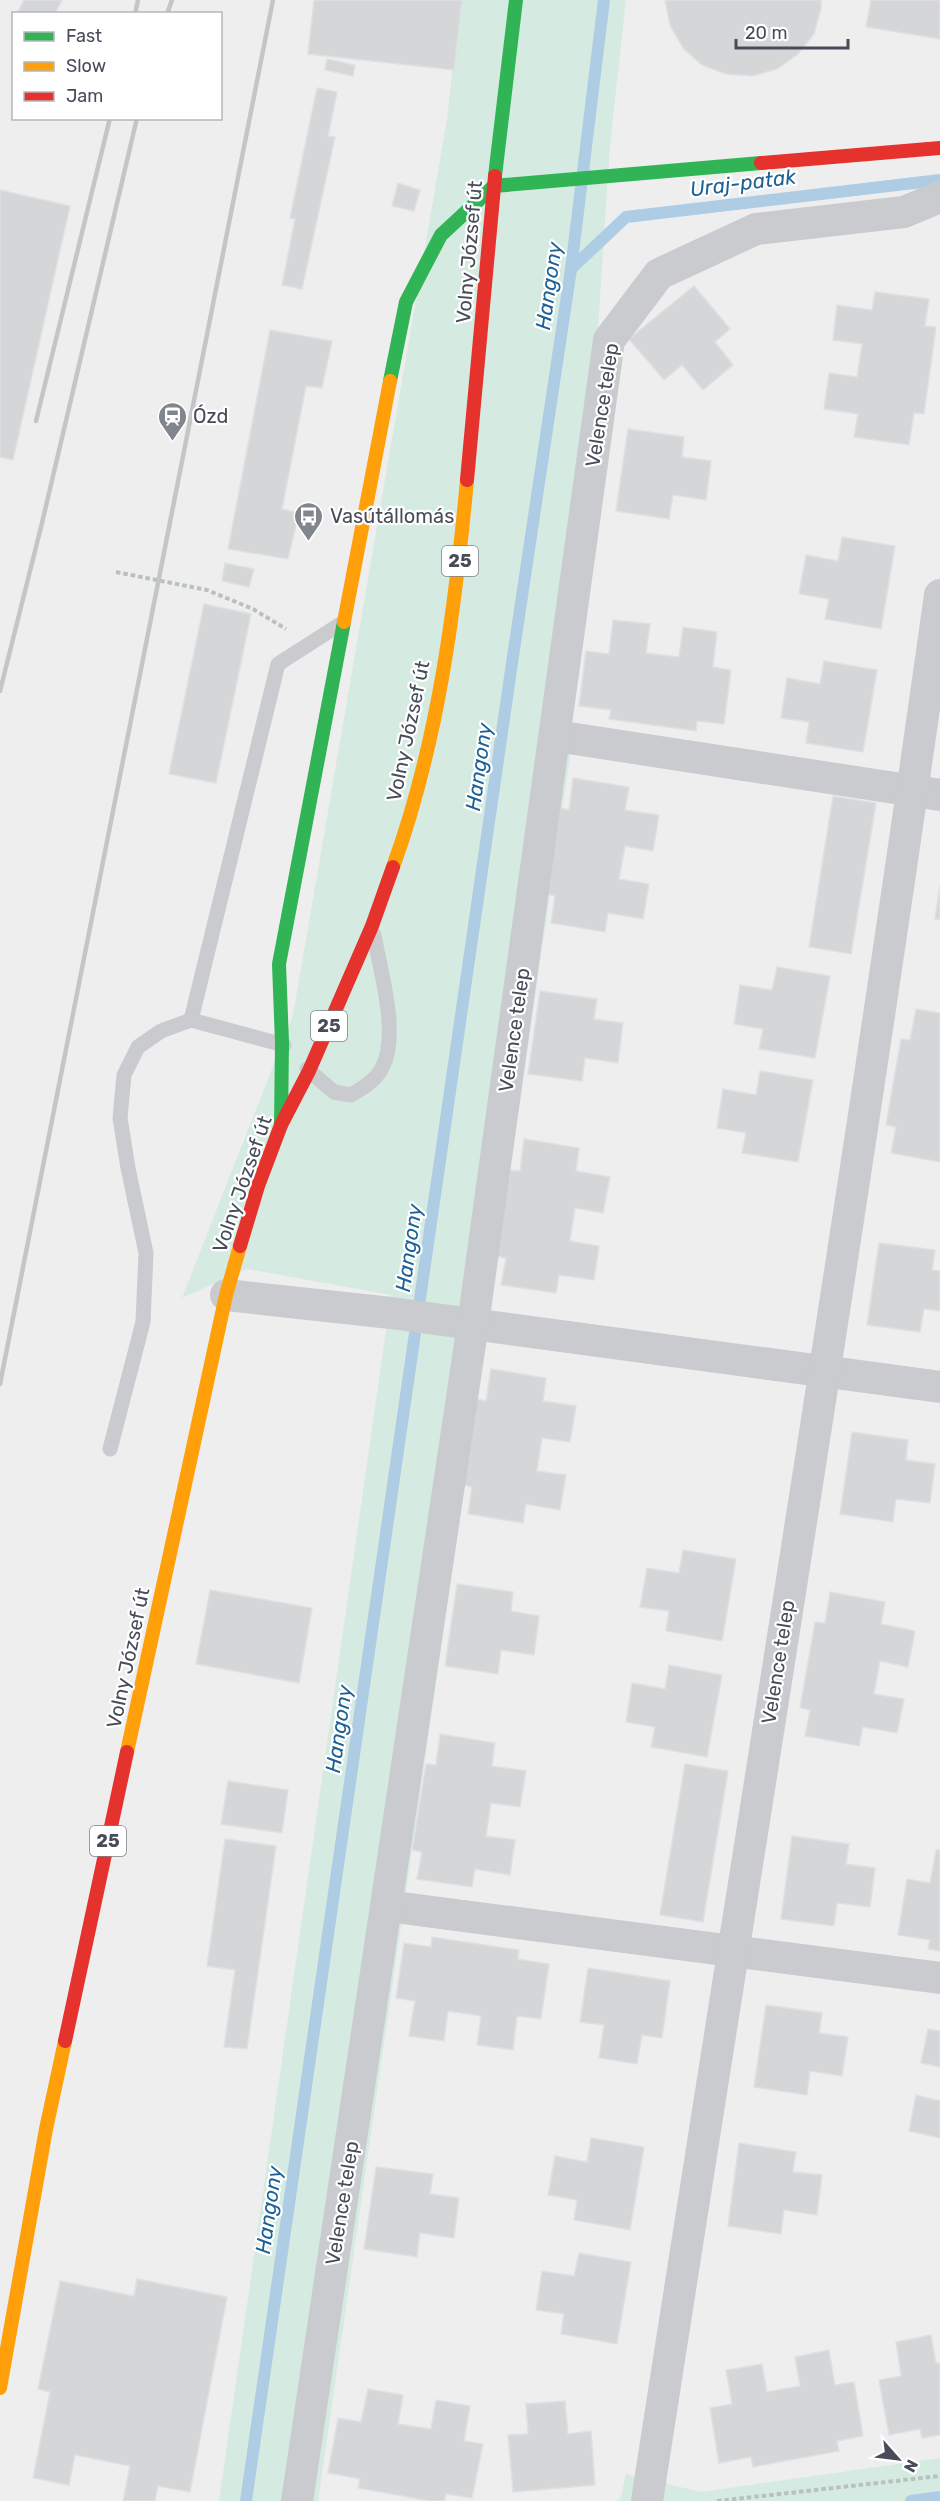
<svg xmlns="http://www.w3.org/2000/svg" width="940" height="2501" viewBox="0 0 940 2501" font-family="Rubik,sans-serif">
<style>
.green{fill:#d5ebe2}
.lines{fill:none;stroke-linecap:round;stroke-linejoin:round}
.stream{stroke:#aecce4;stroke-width:12}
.building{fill:#d5d6d8;stroke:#dfe0e1;stroke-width:1.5}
.path{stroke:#b8c1c0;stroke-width:4;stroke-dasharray:4.5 3;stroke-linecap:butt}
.lane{stroke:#cacbce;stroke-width:15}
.street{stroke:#cacbce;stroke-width:32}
.fast{stroke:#30b455;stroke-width:14}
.slow{stroke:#ff9f0a;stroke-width:14}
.jam{stroke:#e5322d;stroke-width:14}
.rail{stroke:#c4c5c7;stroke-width:4.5}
.labels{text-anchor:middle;stroke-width:4.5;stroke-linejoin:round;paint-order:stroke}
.shield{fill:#fff;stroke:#7e828a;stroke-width:1.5}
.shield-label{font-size:18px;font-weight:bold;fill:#474c58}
.street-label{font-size:20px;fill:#474c58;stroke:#fff}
.poi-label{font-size:20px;fill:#474c58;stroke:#fff;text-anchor:start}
.water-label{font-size:21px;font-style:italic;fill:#1d6195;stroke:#fff}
</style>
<rect width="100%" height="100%" fill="#eee"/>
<g class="green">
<polygon points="460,0 626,0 610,145 570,756 318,2501 219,2501 391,1295 247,1269 182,1298 293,1015 447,119"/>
<polygon points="940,2458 940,2501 615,2501 620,2500 626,2474 701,2492"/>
</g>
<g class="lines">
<g class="stream">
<polyline points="571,269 626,217 940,180"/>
<polyline points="246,2501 512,663 571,269 604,0"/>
<polyline points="911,2501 940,2497"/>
</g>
</g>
<g class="building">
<polygon points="24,0 62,0 55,14 17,14"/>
<polygon points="314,0 462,0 454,70 308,54"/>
<polygon points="665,0 821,0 821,9 814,34 798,54 777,69 752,76 726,74 702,65 683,48 670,25"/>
<polygon points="871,0 940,0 940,39 866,27"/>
<polygon points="327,59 355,65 353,76 325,70"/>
<polygon points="317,88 337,92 328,136 335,137 302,289 282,285 295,219 290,218"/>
<polygon points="398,183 420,190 414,211 392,206"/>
<polygon points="0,190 70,206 13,460 0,457"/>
<polygon points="694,286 730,329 715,342 733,365 703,390 682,365 664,380 629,339"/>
<polygon points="875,292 929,299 925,326 936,327 924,414 914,413 909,445 854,437 858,414 824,409 829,373 857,377 862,344 833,340 837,305 872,310"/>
<polygon points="270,330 332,341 322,388 306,386 282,509 299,513 288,559 228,549"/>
<polygon points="628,429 684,437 682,457 711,461 706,500 673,495 669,519 616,511"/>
<polygon points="842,537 895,546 881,629 825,619 829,599 799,594 806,555 838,561"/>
<polygon points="225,563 254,569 249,587 222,581"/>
<polygon points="204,604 251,614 216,783 169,774"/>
<polygon points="613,620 650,624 646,653 679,657 683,627 717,632 713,667 731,670 724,724 697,721 696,731 609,719 611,710 579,706 586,651 609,654"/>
<polygon points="824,661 877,670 863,752 806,743 809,722 781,718 787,678 820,684"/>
<polygon points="573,778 629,787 625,810 659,815 653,851 625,846 619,879 649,884 643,919 608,913 605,932 551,923 555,896 546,894 560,808 569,810"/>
<polygon points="833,796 876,803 851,954 809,947"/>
<polygon points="940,885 940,920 935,919"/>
<polygon points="777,967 830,976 815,1058 759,1049 763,1029 734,1024 740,985 772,990"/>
<polygon points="540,991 597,999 594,1019 623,1023 618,1063 585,1058 582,1081 528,1074"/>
<polygon points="916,1009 940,1013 940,1162 891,1153 896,1127 886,1125 901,1039 910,1040"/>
<polygon points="760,1071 813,1080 798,1162 742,1153 746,1133 717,1128 723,1089 756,1095"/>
<polygon points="524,1139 579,1148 576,1171 610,1177 603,1213 575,1208 570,1241 599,1246 594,1280 559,1275 556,1293 501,1285 506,1258 496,1256 510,1170 520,1171"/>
<polygon points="879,1243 935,1250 932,1270 940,1271 940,1311 924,1309 920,1332 867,1325"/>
<polygon points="491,1369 546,1378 543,1401 576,1406 570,1442 542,1438 537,1471 566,1475 560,1510 526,1504 523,1523 468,1514 472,1487 463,1485 477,1399 486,1401"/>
<polygon points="852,1432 908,1440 906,1460 935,1464 930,1503 896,1499 893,1522 840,1514"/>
<polygon points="683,1550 736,1559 722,1641 666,1631 669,1611 640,1607 647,1568 679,1573"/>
<polygon points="457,1584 513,1592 511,1611 539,1616 534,1655 501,1650 498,1674 445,1666"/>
<polygon points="210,1590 312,1608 299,1683 196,1664"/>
<polygon points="830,1592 885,1602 881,1624 915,1631 908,1667 880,1661 874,1694 904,1699 897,1733 863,1727 859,1746 805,1736 810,1710 800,1708 815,1622 825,1623"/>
<polygon points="669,1665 722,1675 707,1757 651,1747 655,1727 626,1722 632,1683 665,1689"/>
<polygon points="440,1734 495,1743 492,1766 526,1771 520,1807 491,1803 486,1836 515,1840 510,1875 475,1869 472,1887 417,1879 422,1852 412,1850 426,1764 436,1765"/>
<polygon points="685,1764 728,1771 703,1922 660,1915"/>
<polygon points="228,1781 288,1790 282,1833 221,1824"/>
<polygon points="792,1836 849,1844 846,1864 875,1868 870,1907 837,1903 834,1926 781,1919"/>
<polygon points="225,1839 276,1846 247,2049 224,2047 235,1970 207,1966"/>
<polygon points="936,1850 940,1850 940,1951 928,1949 930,1940 898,1935 907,1879 930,1883"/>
<polygon points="432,1937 519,1950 518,1959 549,1964 541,2019 517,2016 513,2050 477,2045 481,2016 448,2011 444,2041 409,2036 415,2001 396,1998 404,1943 431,1947"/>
<polygon points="588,1968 670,1981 662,2038 642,2035 637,2064 599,2058 604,2025 580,2022"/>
<polygon points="766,2005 822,2013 819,2033 848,2037 842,2076 810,2071 807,2095 754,2087"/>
<polygon points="928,2029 940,2031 940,2067 921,2063"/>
<polygon points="916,2095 940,2101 940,2138 909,2131"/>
<polygon points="591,2138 644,2147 630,2230 574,2220 577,2200 548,2195 555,2156 587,2162"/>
<polygon points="739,2143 796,2152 793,2172 822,2175 817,2215 784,2210 781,2234 728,2226"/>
<polygon points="376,2167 433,2174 430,2194 459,2198 454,2238 420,2233 417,2257 364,2249"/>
<polygon points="579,2253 631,2262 617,2344 561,2334 564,2314 536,2310 542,2271 574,2276"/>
<polygon points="137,2279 227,2297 190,2492 158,2486 155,2501 123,2501 130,2466 75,2455 69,2485 33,2478 50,2392 38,2389 60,2281 134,2296"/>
<polygon points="931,2335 936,2363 940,2363 940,2435 922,2438 920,2429 889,2435 879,2380 901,2376 896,2342"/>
<polygon points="829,2350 835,2385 854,2382 863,2436 837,2441 839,2451 753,2467 751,2457 719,2463 710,2408 732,2404 726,2370 762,2364 767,2392 800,2386 795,2357"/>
<polygon points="368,2389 403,2395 398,2424 431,2429 436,2400 470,2406 464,2441 483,2444 472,2498 446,2494 444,2501 430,2501 358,2488 360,2479 328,2473 338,2418 361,2422"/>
<polygon points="565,2401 568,2434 591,2431 595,2485 513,2492 508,2435 528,2434 526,2404"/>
</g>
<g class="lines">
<g class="path">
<polyline points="116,572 207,590 253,609 286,629"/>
<polyline points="717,2501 940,2476"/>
</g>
<g class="lane">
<polyline points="191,1020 278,664 342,623"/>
<path d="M307 1069 334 1092 351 1095C363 1088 375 1081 382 1068 400 1035 380 970 374 935"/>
<polyline points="110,1449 143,1322 146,1253 128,1168 120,1118 124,1075 138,1047 161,1031 191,1020 284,1045"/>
</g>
<g class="street">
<polyline points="556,736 940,795"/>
<polyline points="226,1295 391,1313 940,1387"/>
<polyline points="387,1906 940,1978"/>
<polyline points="297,2501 473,1324 609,340 659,274 756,229 904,212 940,197"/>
<path d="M647 2501C745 1866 851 1232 940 595"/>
</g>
<g class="fast">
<polyline points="495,176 516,0"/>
<polyline points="390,381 406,302 441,235 494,186 761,163"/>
<polyline points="281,1125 282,1043 279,964 344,622"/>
</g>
<g class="slow">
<polyline points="344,622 390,381"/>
<path d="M393 867C438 743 455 610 467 480"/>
<polyline points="127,1752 226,1295 240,1246"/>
<polyline points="0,2388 46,2129 65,2041"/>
</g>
<g class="jam">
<polyline points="761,163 940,148"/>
<polyline points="467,480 495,176"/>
<polyline points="240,1246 258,1186 281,1125 309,1071 372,926 393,867"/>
<polyline points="65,2041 127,1752"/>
</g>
<g class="rail">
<polyline points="135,14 138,0"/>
<polyline points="167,14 172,0"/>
<polyline points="36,421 110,118"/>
<polyline points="0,691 42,523 137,118"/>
<polyline points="0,1384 273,0"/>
</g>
</g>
<defs>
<symbol id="station-pin" viewBox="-11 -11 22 30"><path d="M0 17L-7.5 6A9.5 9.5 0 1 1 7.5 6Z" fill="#81858c" stroke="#fff"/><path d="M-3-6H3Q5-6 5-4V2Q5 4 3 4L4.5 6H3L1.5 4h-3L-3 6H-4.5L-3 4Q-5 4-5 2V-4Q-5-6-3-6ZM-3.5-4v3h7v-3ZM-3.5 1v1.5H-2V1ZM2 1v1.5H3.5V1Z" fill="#fff"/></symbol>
<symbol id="bus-pin" viewBox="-11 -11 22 30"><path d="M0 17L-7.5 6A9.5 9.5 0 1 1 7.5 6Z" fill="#81858c" stroke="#fff"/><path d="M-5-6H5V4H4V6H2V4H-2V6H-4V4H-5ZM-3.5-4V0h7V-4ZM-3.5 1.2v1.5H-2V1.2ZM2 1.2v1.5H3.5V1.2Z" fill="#fff"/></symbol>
</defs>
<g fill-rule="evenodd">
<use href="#station-pin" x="156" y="400" width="33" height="45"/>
<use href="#bus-pin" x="292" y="500" width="33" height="45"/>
</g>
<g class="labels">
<g class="shield">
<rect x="442" y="546" width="36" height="30" rx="4.5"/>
<rect x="311" y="1011" width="36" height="30" rx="4.5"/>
<rect x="90" y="1826" width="36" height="30" rx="4.5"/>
</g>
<g class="shield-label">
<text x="460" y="567">25</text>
<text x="329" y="1032">25</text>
<text x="108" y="1847">25</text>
</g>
<g class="street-label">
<text transform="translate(469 252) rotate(-85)" y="7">Volny József út</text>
<text transform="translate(602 405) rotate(-81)" y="7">Velence telep</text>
<text transform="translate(408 731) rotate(-78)" y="7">Volny József út</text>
<text transform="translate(514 1030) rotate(-82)" y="7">Velence telep</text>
<text transform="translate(242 1184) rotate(-71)" y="7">Volny József út</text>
<text transform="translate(128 1658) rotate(-78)" y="7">Volny József út</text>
<text transform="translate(778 1662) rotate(-81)" y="7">Velence telep</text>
<text transform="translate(342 2203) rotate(-81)" y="7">Velence telep</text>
</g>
<g class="poi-label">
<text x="193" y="423">Ózd</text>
<text x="330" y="523">Vasútállomás</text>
</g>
<g class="water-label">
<text transform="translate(743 183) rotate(-7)" y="7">Uraj-patak</text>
<text transform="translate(549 286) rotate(-82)" y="7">Hangony</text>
<text transform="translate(479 767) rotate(-82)" y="7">Hangony</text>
<text transform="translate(409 1248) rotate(-82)" y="7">Hangony</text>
<text transform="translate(339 1729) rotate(-82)" y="7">Hangony</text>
<text transform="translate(269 2210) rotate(-82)" y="7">Hangony</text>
</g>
</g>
<rect x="12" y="12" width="210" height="108" fill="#ffffff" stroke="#b5b7bc" stroke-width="1.5"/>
<rect x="24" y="32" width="30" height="9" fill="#30b455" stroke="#b5b7bc" stroke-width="1.5"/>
<text x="66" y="42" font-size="18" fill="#474c58">Fast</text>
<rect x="24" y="62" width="30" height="9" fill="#ff9f0a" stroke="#b5b7bc" stroke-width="1.5"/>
<text x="66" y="72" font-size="18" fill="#474c58">Slow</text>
<rect x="24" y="92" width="30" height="9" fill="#e5322d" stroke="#b5b7bc" stroke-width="1.5"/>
<text x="66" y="102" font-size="18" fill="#474c58">Jam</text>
<g transform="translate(898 2459) rotate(118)" stroke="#ffffff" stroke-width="4.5" paint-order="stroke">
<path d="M0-4.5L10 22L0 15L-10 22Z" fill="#474c58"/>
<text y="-9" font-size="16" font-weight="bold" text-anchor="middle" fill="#474c58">N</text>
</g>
<path d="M736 39v9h112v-9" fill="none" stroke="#474c58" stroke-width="3"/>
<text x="745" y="39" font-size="18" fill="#474c58" stroke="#ffffff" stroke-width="4.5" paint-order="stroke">20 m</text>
</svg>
